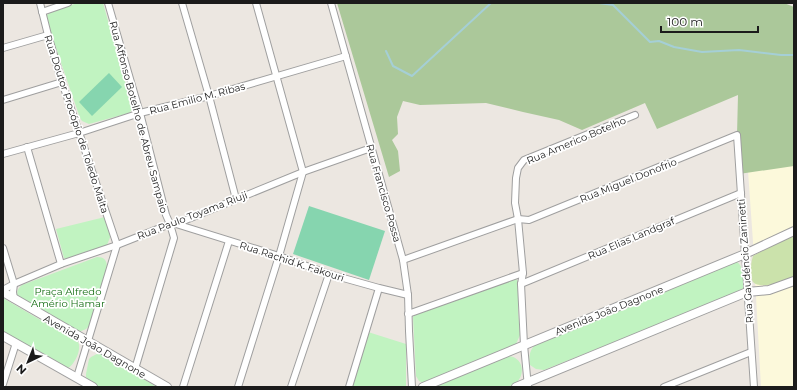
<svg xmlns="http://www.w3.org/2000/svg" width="797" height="390" viewBox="0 0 797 390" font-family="Montserrat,sans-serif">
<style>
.education{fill:#fcf9db}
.grass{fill:#cbe2ab}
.forest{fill:#abc89a}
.park{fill:#c1f3c1}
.pitch{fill:#86d5af}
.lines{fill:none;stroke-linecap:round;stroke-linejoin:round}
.stream{stroke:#a5cfd6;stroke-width:2}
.minor-casing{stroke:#9f9f9f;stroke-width:8}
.tertiary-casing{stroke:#9f9f9f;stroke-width:10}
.minor{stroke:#fff;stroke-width:6}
.tertiary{stroke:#fff;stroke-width:8}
.labels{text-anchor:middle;stroke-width:3.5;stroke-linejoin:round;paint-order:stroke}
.street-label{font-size:10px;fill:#1b1b1b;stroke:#fff}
.park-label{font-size:10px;fill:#156e14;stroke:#fff}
</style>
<rect width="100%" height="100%" fill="#ece7e1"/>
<polygon class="education" points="740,57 794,58 794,387 761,387 753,242"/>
<path class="grass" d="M794 235V278C785 281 760 290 753 282 751 279 752 276 751 272 751 266 751 262 753 256L783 239Z"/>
<polygon class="forest" points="337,3 784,3 794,7 794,166 739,174 737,135 738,95 657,129 645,103 582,130 559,120 523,112 486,103 420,105 403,101 397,117 398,134 392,140 398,151 400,171 389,177"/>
<g class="park">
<polygon points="78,3 103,3 132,106 132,110 129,113 89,124 82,121 80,118 46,19 47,15 52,11"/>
<polygon points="105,217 111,235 107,245 66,259 64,258 56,229"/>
<path d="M97 257C104 257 107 260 107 268L89 326 86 329 79 332 18 297C16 292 18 288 22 285Z"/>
<path d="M736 261C745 267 743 279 744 289L742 291 544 370 536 369 530 365C529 357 529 351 535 345Z"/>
<polygon points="513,279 516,279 520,283 518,309 520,335 516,344 423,383 419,381 416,376 413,317 415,315"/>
<path d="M3 298 78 342C82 349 75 364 68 368L3 332Z"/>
<polygon points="368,332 406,344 406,387 351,387"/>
<polygon points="97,354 100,354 157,387 99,387 90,382 86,377 86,374 89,359 91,357"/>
<path d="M506 356C522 355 527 373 516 383 514 385 510 386 507 387H435Z"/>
</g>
<g class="pitch">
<polygon points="109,73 122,87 92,116 79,102"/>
<polygon points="309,206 385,231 369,280 293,254"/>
</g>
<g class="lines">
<g class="stream">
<polyline points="599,3 613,5 650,42 659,41 674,47 702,52 739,50 781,55 794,55"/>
<polyline points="386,51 393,66 412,76 491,3"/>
</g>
<defs>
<g id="minor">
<polyline points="40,3 48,35 62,82 117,245 77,377"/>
<polyline points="108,3 140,113 166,215 170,224 174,238 135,369"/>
<polyline points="182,3 209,96 236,199"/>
<polyline points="331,3 403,260 408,295 409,331 412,387"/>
<polyline points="42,12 68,3"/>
<polyline points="3,48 48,35"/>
<polyline points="3,100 62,82"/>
<polyline points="27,147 61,264"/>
<polyline points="3,154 79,133 140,113 209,96 346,56"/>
<polyline points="176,224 279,256 329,274 379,288 408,295"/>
<polyline points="3,248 14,284 13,292 14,299"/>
<polyline points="403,260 518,219 529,220 737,135 754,387"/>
<polyline points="521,284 741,193"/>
<polyline points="3,290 14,284 61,264 117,245 170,224 176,224 303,172 371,148"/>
<polyline points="408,314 523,273"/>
<polyline points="3,384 16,343"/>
<polyline points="183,387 229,241"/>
<polyline points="238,387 279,256 303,172 256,3"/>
<polyline points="291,387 329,274"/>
<polyline points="349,387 379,288"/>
<polyline points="528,387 524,345 521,284 523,273 518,219 515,203 516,178 518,168 524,160 635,115"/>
<polyline points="664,387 751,352"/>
</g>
<g id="tertiary">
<polyline points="3,292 167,387"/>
<polyline points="3,336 93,387"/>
<polyline points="423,387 745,254 794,231"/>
<polyline points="516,387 747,292 769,290 794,281"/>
</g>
</defs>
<use href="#minor" class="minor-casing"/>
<use href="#tertiary" class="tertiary-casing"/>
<use href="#minor" class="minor"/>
<use href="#tertiary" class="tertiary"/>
</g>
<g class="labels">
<g class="street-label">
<text transform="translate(197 98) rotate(-15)" y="4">Rua Emilio M. Ribas</text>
<text transform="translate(139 117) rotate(75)" y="4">Rua Affonso Botelho de Abreu Sampaio</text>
<text transform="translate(77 124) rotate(72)" y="4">Rua Doutor Procópio de Toledo Malta</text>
<text transform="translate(576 140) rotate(-23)" y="4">Rua Americo Botelho</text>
<text transform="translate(628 180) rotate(-22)" y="4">Rua Miguel Donofrio</text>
<text transform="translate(384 193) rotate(74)" y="4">Rua Francisco Possa</text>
<text transform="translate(192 215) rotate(-21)" y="4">Rua Paulo Toyama Riuji</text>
<text transform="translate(631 238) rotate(-23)" y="4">Rua Elias Landgraf</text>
<text transform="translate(292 261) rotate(18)" y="4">Rua Rachid K. Fakouri</text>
<text transform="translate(745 261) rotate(-94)" y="4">Rua Gaudéncio Zaninetti</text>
<text transform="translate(609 310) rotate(-22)" y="4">Avenida João Dagnone</text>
<text transform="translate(95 346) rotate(30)" y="4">Avenida João Dagnone</text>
</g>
<g class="park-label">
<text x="68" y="295">Praça Alfredo<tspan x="68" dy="12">Amério Hamar</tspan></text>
</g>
</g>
<rect width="797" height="390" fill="none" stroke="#1b1b1b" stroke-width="8"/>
<g transform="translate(28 362) rotate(223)" stroke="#ffffff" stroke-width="3" paint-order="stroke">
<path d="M0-3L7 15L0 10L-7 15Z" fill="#1b1b1b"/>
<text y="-6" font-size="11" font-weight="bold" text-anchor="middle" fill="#1b1b1b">N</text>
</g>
<path d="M661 26v6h97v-6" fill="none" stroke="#1b1b1b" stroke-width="2"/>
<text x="667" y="26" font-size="12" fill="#1b1b1b" stroke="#ffffff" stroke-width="3" paint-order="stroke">100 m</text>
</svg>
